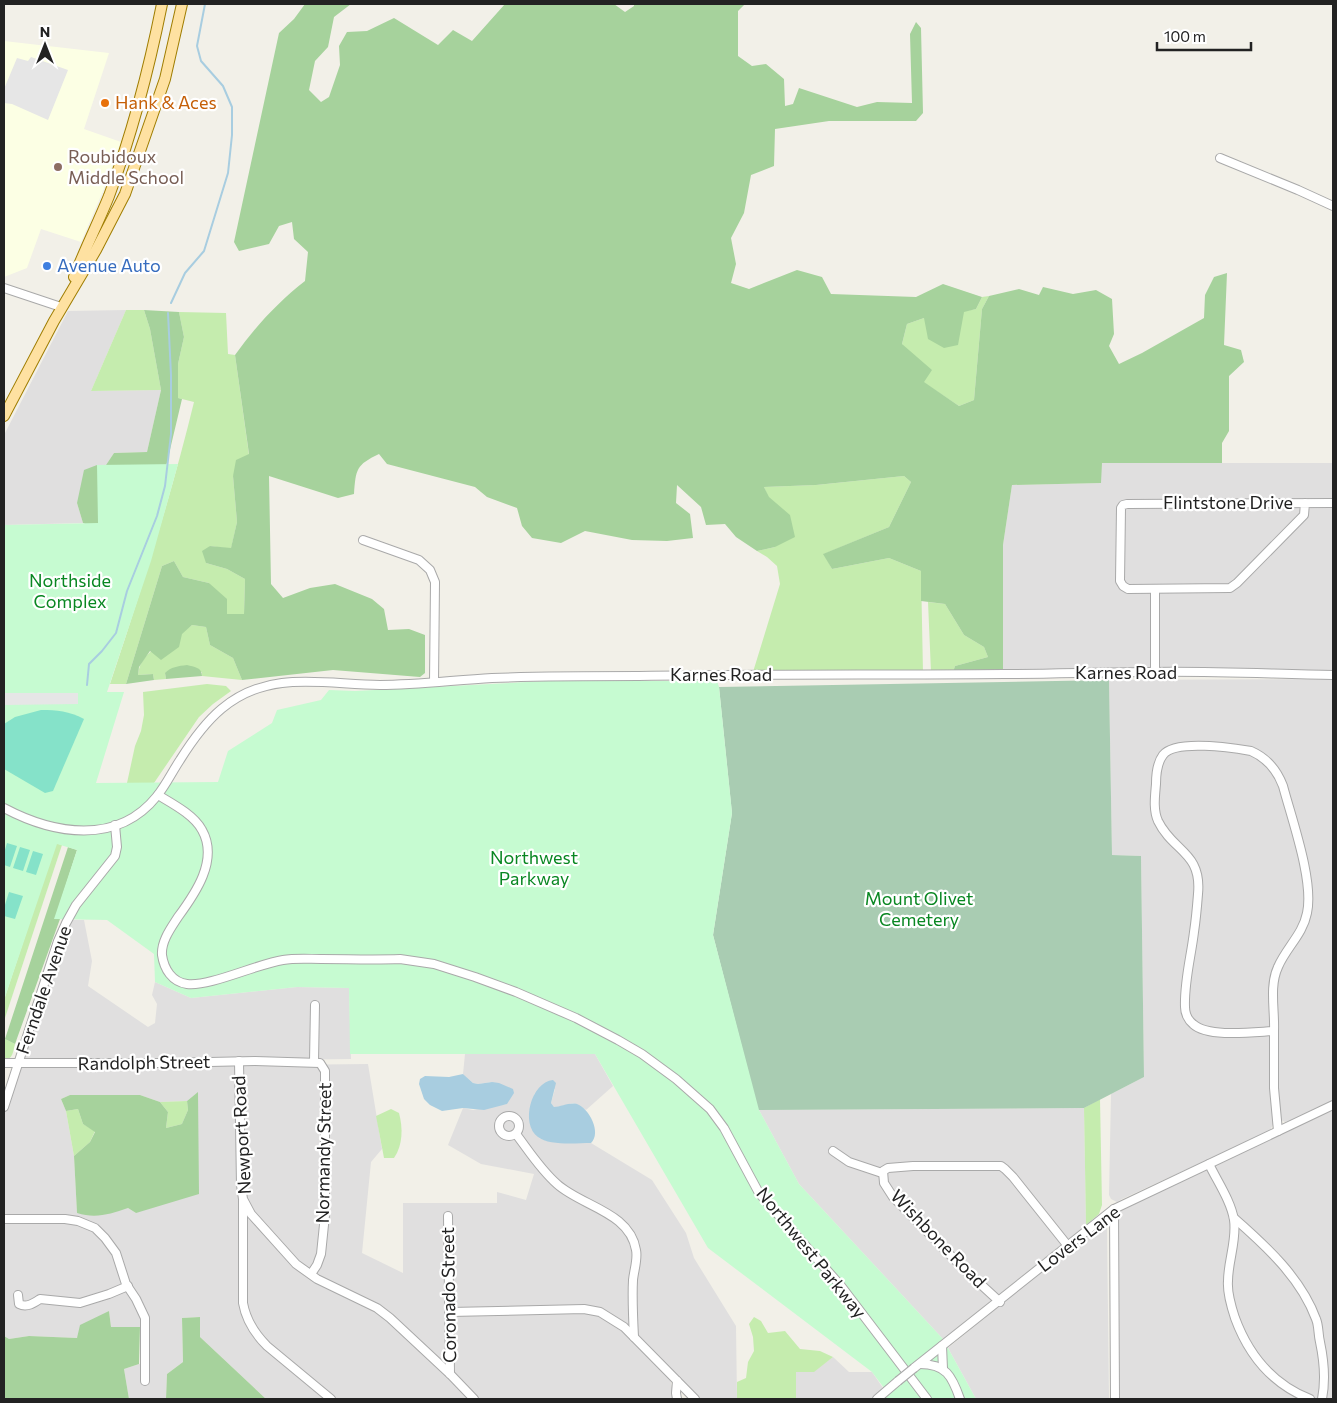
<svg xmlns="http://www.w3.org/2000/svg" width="1337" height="1403" viewBox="0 0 1337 1403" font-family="Commissioner,sans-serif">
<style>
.residential{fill:#e0dfdf;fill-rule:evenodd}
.education{fill:#fcffe4}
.grass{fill:#c5ecae}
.forest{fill:#a6d29c}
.cemetery{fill:#a9ccb2}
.park{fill:#c6fbd1}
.pitch{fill:#85e2c9}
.parking{fill:#e6e6e6}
.water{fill:#a8cde0}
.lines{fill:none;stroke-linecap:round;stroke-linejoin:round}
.stream{stroke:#a8cde0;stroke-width:2}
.minor-casing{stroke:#a9a9a9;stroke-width:10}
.major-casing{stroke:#9f7d00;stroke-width:12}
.minor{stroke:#fff;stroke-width:8}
.major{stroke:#fee1a1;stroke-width:10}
.minor-bridge-casing{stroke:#a9a9a9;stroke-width:10;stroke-linecap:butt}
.minor-bridge{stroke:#fff;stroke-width:8}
.food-dot{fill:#e8710a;stroke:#fff;stroke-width:2}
.education-dot{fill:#8d6e63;stroke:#fff;stroke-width:2}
.shop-dot{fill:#3f7fe0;stroke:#fff;stroke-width:2}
.labels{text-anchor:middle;stroke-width:4.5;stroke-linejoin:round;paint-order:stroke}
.food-label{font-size:18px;fill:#c56008;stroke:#fff;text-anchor:start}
.education-label{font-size:18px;fill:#785e54;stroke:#fff;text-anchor:start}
.shop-label{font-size:18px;fill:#366cbe;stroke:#fff;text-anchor:start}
.street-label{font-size:18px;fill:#222;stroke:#fff}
.park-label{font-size:18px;fill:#098722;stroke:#fff}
</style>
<rect width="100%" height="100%" fill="#f2f0e8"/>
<g class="residential">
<polygon points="126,310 91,391 161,390 147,452 114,453 106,465 97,465 77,503 83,523 4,525 4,435 68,311"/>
<polygon points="1101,463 1333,463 1333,670 1003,671 1003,545 1012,485 1101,483"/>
<polygon points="1333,679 1333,1101 1292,1120 1285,1122 1281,1120 1277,1085 1279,1037 1270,1037 1270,1070 1273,1124 1270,1131 1122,1199 1117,1202 1111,1199 1109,1195 1111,1094 1144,1077 1141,856 1112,855 1109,680"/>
<polygon points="68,920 84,920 92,961 88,986 148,1027 155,1023 157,1004 152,995 155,982 191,998 297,987 349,988 351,1059 118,1062 23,1062 20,1055"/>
<path d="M465 1054H595L613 1086 586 1110 579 1105 573 1103 559 1107H554L551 1103 555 1089 535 1093 530 1111 539 1138 547 1141 569 1143H591L652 1180 686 1233 694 1258 736 1326 737 1399H698L624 1324 610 1313 600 1309 583 1312 601 1315 620 1327 670 1378 674 1399H266L200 1337V1317L182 1318 183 1362 167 1374 166 1399H129L124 1369 145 1362V1327H111L109 1311 77 1338 29 1336 9 1339 4 1336V1107L19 1068 368 1064 382 1149 371 1162 362 1253 403 1273V1203H497V1192L526 1200 534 1174 481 1164 448 1145 463 1108 473 1110 507 1104 492 1082 478 1084 473 1083 463 1074ZM197 1093 136 1213 128 1208 77 1213 74 1156 66 1111 61 1099 70 1095H140L160 1102 187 1101Z"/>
<polygon points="1084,1108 1086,1225 943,1339 799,1184 759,1110"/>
<polygon points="1333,1109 1333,1399 1118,1399 1117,1215 1118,1211"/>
<polygon points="1105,1222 1107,1227 1109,1399 976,1399 948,1348 1100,1223"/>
<polygon points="833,1357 849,1372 872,1372 883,1388 871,1399 796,1399 796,1371 814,1371"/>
</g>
<polygon class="education" points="4,41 109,53 84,129 121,142 103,191 81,242 41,229 27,268 4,277"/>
<g class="grass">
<polygon points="989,296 982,309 974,400 959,406 923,382 902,344 907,324 924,318 976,309 982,297"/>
<polygon points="126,310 144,310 150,329 161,390 91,391"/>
<path d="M179 312 226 313 228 354 235 355 249 455 233 476 237 522 231 549 210 546 206 563 227 569 245 579 244 614H227L209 583 183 577 174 561 162 566 126 684H110C141 591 171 497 194 402L178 398V364L184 337Z"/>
<polygon points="904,476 911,482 889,527 824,554 832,569 889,558 921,571 923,673 753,672 780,584 777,566 767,557 757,551 775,547 789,515 768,497 764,487 816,485"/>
<polygon points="928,602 945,604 964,635 984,647 988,657 955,666 953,672 931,672"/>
<path d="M192 625 206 627 210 645 233 658 242 680 202 676V672L165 673 166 679 154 680 153 674 138 675C140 648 174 640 192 625Z"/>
<polygon points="207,684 226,686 231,691 213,704 199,717 154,783 127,783 135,746 141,731 144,715 143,692"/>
<polygon points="56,843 62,845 4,1021 4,1000"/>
<path d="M5 1039 15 1044C13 1051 13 1060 4 1060Z"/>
<polygon points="1100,1099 1102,1205 1099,1214 1086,1225 1084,1108"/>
<polygon points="187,1101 188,1110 182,1124 166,1128 168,1112 160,1102"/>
<polygon points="78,1109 83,1124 95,1131 90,1142 74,1156 66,1111"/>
<path d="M391 1109 399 1113C403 1128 403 1145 394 1158H384L376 1116Z"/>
<polygon points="754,1317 761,1321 768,1333 785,1331 800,1349 820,1351 833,1357 814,1372 796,1372 796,1399 737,1399 737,1382 746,1378 748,1362 754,1351 753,1337 749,1324"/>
</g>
<g class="forest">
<path d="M305 4H351L334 17 328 47 315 61 309 90 321 102 329 97 340 65 339 46 347 32 367 31 394 18 438 45 453 30 472 41 505 4H614L625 12 634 6V4H745L738 11V56L752 66 766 64 784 79 785 106 793 104 799 88 857 107 877 102 912 103 910 34 916 22 921 28 923 113 916 121H829L775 129 774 166 751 175 744 213 731 238 736 264 731 283 749 289 797 270 822 277 831 294 916 297 943 284 982 297 976 309 964 312 958 345 944 348 928 339 924 318 907 324 902 344 932 370 924 382 959 406 974 400 982 309 989 296 1019 289 1039 295 1043 287 1073 294 1096 290 1112 299 1114 334 1109 346 1119 364 1142 353 1204 318 1205 295 1214 277 1227 273 1224 345 1241 350 1244 362 1229 376V431L1222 443V463H1102L1101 483 1012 485 1003 545V671L953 672 955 666 988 657 984 647 964 635 945 604 921 601V571L889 558 832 569 823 554 889 527 911 482 904 476 816 485 764 487 769 497 790 515 795 537 775 547 757 551 736 537 725 524 706 525 701 507 677 485 676 503 690 514 693 538 667 541 632 540 585 531 561 543 532 538 522 526 517 508 487 497 475 487 387 464 379 454C356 465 356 469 354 494L338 498 269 476 271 584 283 598 310 588 335 584 372 599 384 609 388 630 409 629 425 635V673L420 677 333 670 242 680 233 658 210 645 206 627 192 625 182 634 179 647 161 660 150 651 139 667 138 675 153 674 154 680 126 684 162 566 174 561 183 577 209 583 227 599V614H244L245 579 227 569 206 563 202 551 210 546 231 548 237 522 233 476 236 460 249 454 235 355C255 327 278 302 305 281L308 252 294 239 292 222 279 226 269 244 239 251 234 242 279 33 294 19Z"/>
<polygon points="144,310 179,312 184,337 178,364 178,398 182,399 155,513 139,547 83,523 77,503 84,470 97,465 106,465 114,453 147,452 161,390 150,329"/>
<path d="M187 665C194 667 202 667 202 676L166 679 165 673C171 667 178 666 187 665Z"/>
<polygon points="68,847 77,850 55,919 60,919 15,1044 5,1039"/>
<path d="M198 1092 199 1194 136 1213 128 1208C110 1214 96 1219 77 1213L74 1156 90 1142 95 1132 83 1124 78 1109 66 1111 61 1099 70 1095H140L160 1102 168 1112 166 1128 182 1124 188 1110 187 1101Z"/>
<polygon points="109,1311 111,1327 140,1327 139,1364 124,1369 129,1399 4,1399 4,1336 9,1339 29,1336 77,1338 80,1325"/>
<polygon points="200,1317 200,1337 266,1399 166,1399 167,1374 183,1362 182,1318"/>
</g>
<polygon class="cemetery" points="1109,680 1112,855 1141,856 1144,1077 1084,1108 758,1110 713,935 732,813 719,687"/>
<polygon class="park" points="178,464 151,561 107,692 124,692 96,783 218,782 228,751 272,723 277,710 321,700 329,690 355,691 546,681 717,681 719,687 732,813 713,935 759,1110 799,1184 943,1339 976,1399 880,1399 887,1392 872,1372 708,1248 595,1054 350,1054 349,988 297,987 191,998 155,982 154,954 107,920 54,919 77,850 57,844 4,1000 4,525 98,523 97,465"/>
<g class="pitch">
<path d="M41 710C57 710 69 711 84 719L53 791 45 793 4 769V724L15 717Z"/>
<polygon points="7,843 17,846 10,867 4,865 4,853"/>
<polygon points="20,847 30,850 23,871 13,868"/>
<polygon points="33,851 43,854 36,875 26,872"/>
<polygon points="9,892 23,896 15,919 4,916 4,908"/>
</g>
<g class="parking">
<polygon points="31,57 68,70 48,120 12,104 4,103 4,89 17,58 28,61"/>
<polygon points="4,693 78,693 78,704 4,705"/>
</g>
<g class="water">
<polygon points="463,1074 473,1083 478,1084 492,1082 499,1083 513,1089 514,1093 507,1104 484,1110 463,1108 442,1111 430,1105 424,1099 419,1084 420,1079 425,1076 449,1077"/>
<path d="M553 1080 556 1083 551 1103 554 1107C561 1107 569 1102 577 1104 589 1108 602 1133 591 1143 577 1143 549 1146 538 1137 520 1124 531 1082 553 1080Z"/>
</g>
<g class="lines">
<g class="stream">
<polyline points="171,303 185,273 204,251 228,173 232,135 232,107 223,86 201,61 197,46 205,4"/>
<polyline points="87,685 89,664 102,651 116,633 127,591 157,516 165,486 171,434 171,375 168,313"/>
</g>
<defs>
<g id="minor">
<polyline points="1220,158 1298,190 1333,206"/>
<polyline points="4,288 61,307"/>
<polyline points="1305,503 1304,515 1237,583 1230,588 1128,589 1123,586 1120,581 1121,508 1123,505 1127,504 1333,503"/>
<polyline points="363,540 419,560 430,570 435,582 434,682"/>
<polyline points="1155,672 1155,589"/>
<path d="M158 795C173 804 194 815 202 830 219 860 195 894 178 917 171 928 161 941 162 955 164 969 172 982 187 984 209 987 257 964 283 960 295 958 308 959 321 959 347 959 374 960 400 959L434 964 475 977 516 992 576 1018 618 1040 642 1054 676 1079 710 1109 724 1128 759 1193 841 1286 927 1399"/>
<path d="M4 808C53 834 117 846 157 796 166 785 172 772 180 760 205 720 232 689 282 683 314 679 348 685 380 685 417 685 455 680 492 678 541 676 590 676 639 676 761 674 882 675 1004 674 1053 674 1102 672 1151 672 1212 671 1273 674 1333 675"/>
<path d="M1274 1031C1254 1032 1208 1038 1193 1024 1188 1020 1185 1013 1185 1007 1184 982 1191 957 1194 932 1196 919 1197 907 1198 894 1202 852 1173 852 1158 821 1153 810 1155 796 1156 784 1156 774 1157 763 1163 755 1175 739 1233 748 1251 751 1267 758 1277 770 1283 786 1292 820 1314 881 1307 913 1303 934 1286 948 1278 967 1269 986 1275 1011 1274 1031V1088L1278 1131"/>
<polyline points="239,1061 241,1185 243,1199 251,1214 296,1264 317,1279 377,1308 390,1318 450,1374 474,1399"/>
<polyline points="314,1062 315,1005"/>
<polyline points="4,1063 164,1063 255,1061 320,1063 325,1071 325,1215 321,1254 317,1265 311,1274"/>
<polyline points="4,1107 58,941 66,923 76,905 115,856 117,847 115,825"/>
<circle cx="509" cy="1126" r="10"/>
<path d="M516 1134C529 1151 540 1169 557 1184 581 1206 630 1212 636 1250 638 1259 634 1270 633 1280 632 1299 633 1318 634 1337"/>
<polyline points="833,1151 849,1162 882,1173"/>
<path d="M1209 1164C1217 1181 1231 1201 1234 1220 1237 1240 1228 1261 1228 1281 1227 1293 1231 1306 1235 1318 1249 1356 1272 1384 1310 1399"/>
<path d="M243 1201V1303C246 1320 255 1334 267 1346L331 1399"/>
<polyline points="1114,1209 1115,1399"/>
<polyline points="448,1216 450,1374"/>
<path d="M1234 1218C1266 1246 1301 1278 1316 1319 1319 1326 1318 1334 1320 1342 1324 1361 1326 1379 1322 1399"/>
<polyline points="4,1219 65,1219 78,1221 95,1228 105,1238 116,1253 126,1284 136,1299 145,1318 145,1381"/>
<path d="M18 1295 19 1304C27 1308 34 1303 40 1299L80 1303 109 1294 128 1286"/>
<polyline points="1000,1302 963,1268 893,1197 884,1183 883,1171 888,1168 913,1166 1001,1166 1005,1169 1013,1177 1068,1246"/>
<polyline points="450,1312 584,1309 600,1312 624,1327 695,1399"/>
<polyline points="942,1346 943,1369"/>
<path d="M920 1364C946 1364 952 1376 960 1399"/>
<polyline points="914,1368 1114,1209 1333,1105"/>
<polyline points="677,1381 676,1393 677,1399"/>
<polyline points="877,1399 898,1381"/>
</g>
<g id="major">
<path d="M74 277C85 249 98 223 109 196 132 134 149 69 162 4"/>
<polyline points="4,416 54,321 96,250 125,194 165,79 182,4"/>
</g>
</defs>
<use href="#minor" class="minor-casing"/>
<use href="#major" class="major-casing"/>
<use href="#minor" class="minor"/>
<use href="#major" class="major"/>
<defs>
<polyline id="minor-bridge" points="898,1381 914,1368"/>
</defs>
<use href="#minor-bridge" class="minor-bridge-casing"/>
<use href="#minor-bridge" class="minor-bridge"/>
</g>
<circle class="food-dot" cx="105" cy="103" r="5"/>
<circle class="education-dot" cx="58" cy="167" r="5"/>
<circle class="shop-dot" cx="47" cy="266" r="5"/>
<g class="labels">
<g class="food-label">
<text x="115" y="109">Hank &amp; Aces</text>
</g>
<g class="education-label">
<text x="68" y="163">Roubidoux<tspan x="68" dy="21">Middle School</tspan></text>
</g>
<g class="shop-label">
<text x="57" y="272">Avenue Auto</text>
</g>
<g class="street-label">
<text x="1228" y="509">Flintstone Drive</text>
<text x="1126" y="679">Karnes Road</text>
<text x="721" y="681">Karnes Road</text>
<text transform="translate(44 990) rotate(-71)" y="6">Ferndale Avenue</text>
<text transform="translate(144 1063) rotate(-1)" y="6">Randolph Street</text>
<text transform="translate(242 1135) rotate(-93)" y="6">Newport Road</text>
<text transform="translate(324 1153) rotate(-89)" y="6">Normandy Street</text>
<text transform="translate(938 1239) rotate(46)" y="6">Wishbone Road</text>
<text transform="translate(1079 1239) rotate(-37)" y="6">Lovers Lane</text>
<text transform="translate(811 1253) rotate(51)" y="6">Northwest Parkway</text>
<text transform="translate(449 1295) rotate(-91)" y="6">Coronado Street</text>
</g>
<g class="park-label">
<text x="70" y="587">Northside<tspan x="70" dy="21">Complex</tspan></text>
<text x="534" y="864">Northwest<tspan x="534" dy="21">Parkway</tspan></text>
<text x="919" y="905">Mount Olivet<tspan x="919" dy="21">Cemetery</tspan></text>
</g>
</g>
<rect width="1337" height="1403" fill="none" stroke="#222222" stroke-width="10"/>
<g transform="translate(45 45)" stroke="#ffffff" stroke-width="4" paint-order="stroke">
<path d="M0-4L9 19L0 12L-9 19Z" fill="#222222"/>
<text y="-8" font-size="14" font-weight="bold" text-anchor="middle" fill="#222222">N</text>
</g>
<path d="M1157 42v8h94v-8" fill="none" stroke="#222222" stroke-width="2.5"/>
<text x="1164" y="42" font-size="15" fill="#222222" stroke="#ffffff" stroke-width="4" paint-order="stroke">100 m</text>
</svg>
